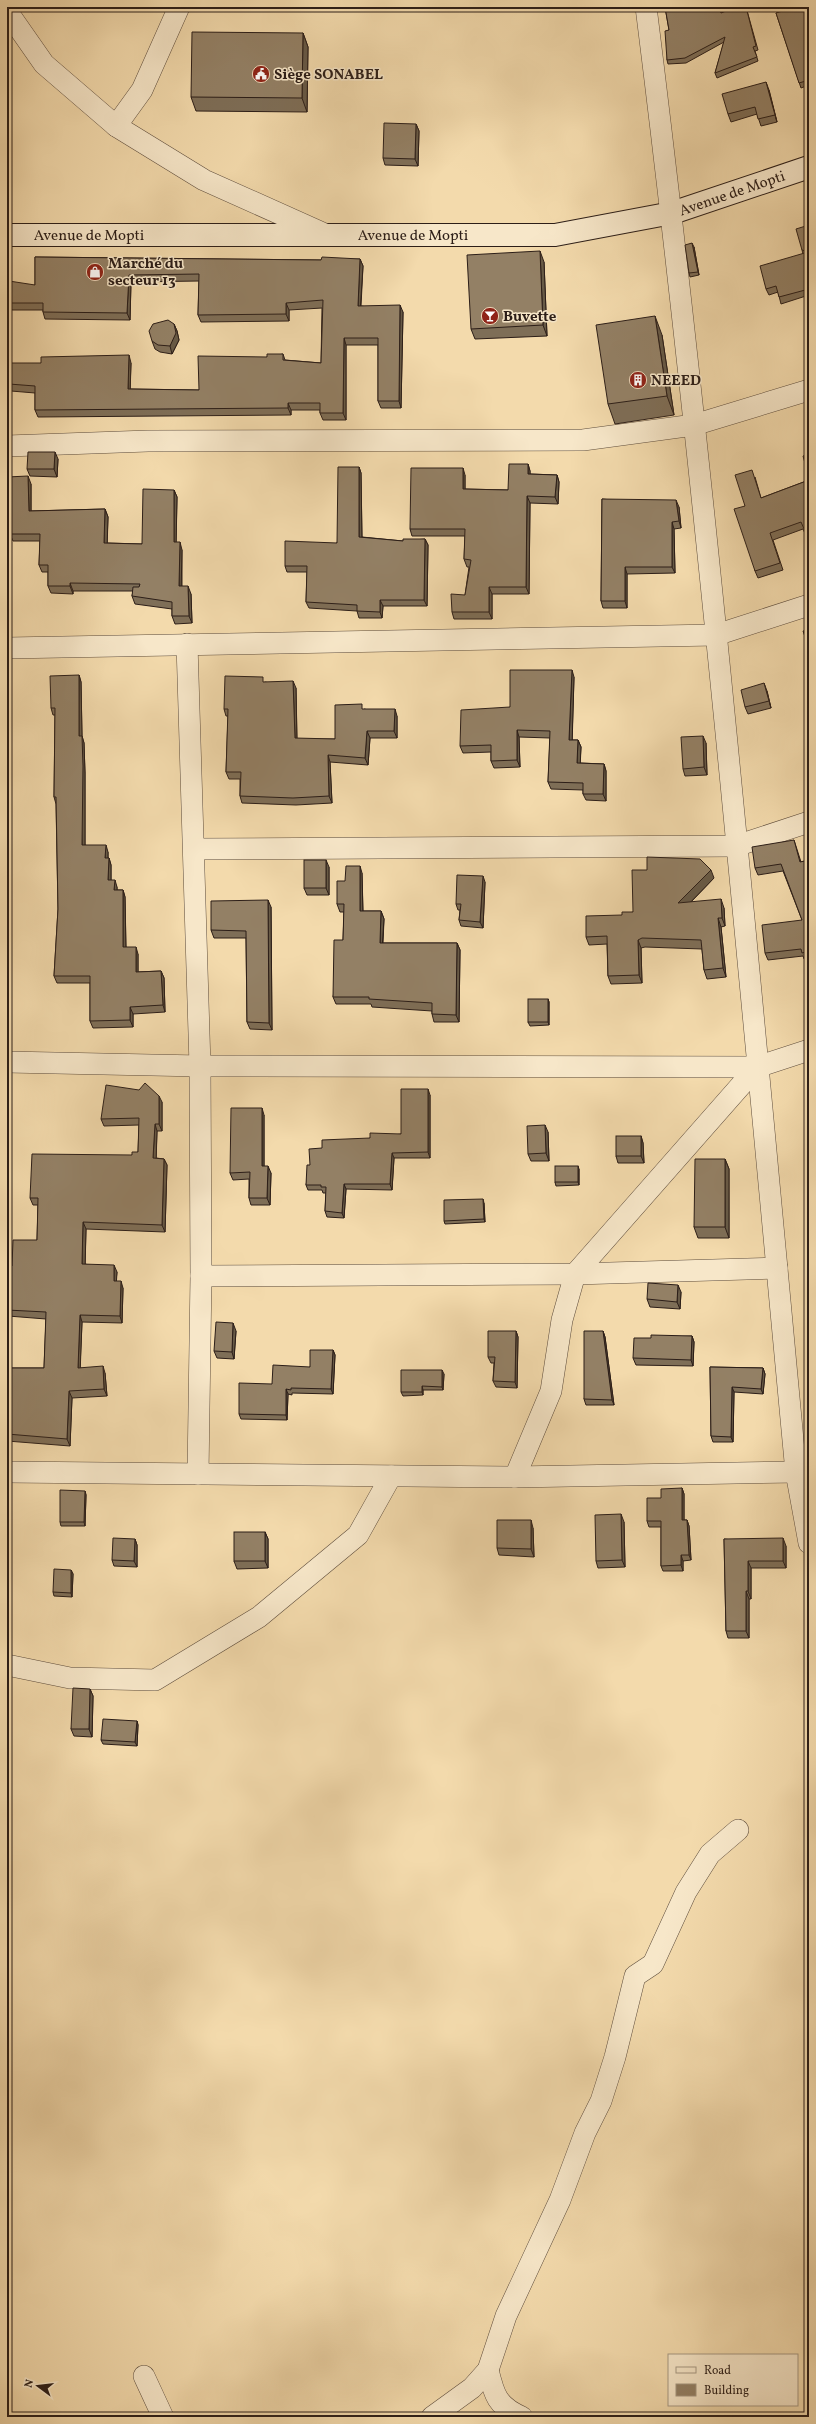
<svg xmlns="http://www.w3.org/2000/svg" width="816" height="2424" viewBox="0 0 816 2424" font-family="Vollkorn,serif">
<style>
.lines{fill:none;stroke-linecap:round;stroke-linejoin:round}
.street-casing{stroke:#5e4d3d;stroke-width:22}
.secondary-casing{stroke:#2c1e18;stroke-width:24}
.street{stroke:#f7e7c9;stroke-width:21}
.secondary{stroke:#f7e7c9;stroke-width:22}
.wall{fill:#7e6e57;stroke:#2c1e18}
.shaded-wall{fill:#675a47;stroke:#2c1e18}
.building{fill:#938065;stroke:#2c1e18}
.labels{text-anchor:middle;stroke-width:3;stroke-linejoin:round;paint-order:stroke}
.poi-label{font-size:15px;font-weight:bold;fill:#2c1e18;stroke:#f7e7c9;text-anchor:start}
.street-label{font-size:15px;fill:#2c1e18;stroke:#f7e7c9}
</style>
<rect width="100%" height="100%" fill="#f3daac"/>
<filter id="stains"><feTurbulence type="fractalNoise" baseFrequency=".005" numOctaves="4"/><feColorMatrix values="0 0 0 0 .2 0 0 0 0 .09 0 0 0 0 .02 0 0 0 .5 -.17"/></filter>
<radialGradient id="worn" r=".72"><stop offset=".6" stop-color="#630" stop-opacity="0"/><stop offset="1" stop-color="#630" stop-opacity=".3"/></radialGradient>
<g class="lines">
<defs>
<g id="street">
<path d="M646 7C707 494 750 983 796 1472L809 1543"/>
<polyline points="7,11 44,64 116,126 142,90 179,7"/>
<polyline points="116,126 204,180 327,235"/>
<polyline points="7,446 148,441 583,440 694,425 809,390"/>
<polyline points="187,644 200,1066 201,1276 198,1474"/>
<polyline points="7,648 716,635 809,605"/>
<polyline points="194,849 736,846 809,822"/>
<polyline points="7,1062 200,1066 757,1067 809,1050"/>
<polyline points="201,1276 575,1274 777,1268"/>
<polyline points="7,1472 515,1477 796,1472 809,1468"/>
<polyline points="515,1477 551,1391 562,1320 575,1274 757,1067"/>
<polyline points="7,1665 70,1678 155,1680 259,1617 358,1535 391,1476"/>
<path d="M488 2370C494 2395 497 2406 522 2417"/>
<polyline points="144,2376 163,2417"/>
<polyline points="432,2417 472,2388 488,2370 506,2316 560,2200 585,2133 601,2101 615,2057 635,1976 653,1964 686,1892 710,1854 738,1830"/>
</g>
<polyline id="secondary" points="7,235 555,235 672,213 809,167"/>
</defs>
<use href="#street" class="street-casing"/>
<use href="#secondary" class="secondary-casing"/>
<use href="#street" class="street"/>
<use href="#secondary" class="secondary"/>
</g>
<g class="wall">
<polygon points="665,7 720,7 721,13 746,7 758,50 755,51 758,61 717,78 715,73 724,42 686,63 668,64 667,60 669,30"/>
<polygon points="809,7 809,31 807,31 809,37 809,85 801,88 776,13"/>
<polygon points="303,33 308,47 307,112 196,111 191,97"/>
<polygon points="769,90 777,122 761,126 757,114 731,122 728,114"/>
<polygon points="416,124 419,131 418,166 385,165 383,158"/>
<polygon points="809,225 809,295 781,304 778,292 769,295 766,289 803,254 802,250"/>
<polygon points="694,247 699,275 690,277 689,273"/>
<polygon points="35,257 321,260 360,259 363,266 361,306 403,312 401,408 381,408 378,401 378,345 346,345 346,420 323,420 320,413 320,410 291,410 291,415 38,417 35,410 35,393 11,391 9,384 41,363 131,363 130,389 199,390 267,357 283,354 285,360 321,363 322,308 289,310 289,321 201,322 198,315 199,281 131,282 130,320 45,319 43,312 43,310 12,310 9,303 35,285"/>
<polygon points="544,262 547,336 475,339 471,329"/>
<polygon points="174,324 177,331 179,340 172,354 160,352 155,349 152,341"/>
<polygon points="662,335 674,415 615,424 608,404"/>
<polygon points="58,459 57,477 30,476 27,469"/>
<polygon points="528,464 530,471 530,474 557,475 559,482 558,504 530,503 529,594 492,594 492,619 454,619 452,612 465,595 469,567 467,567 464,559 465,536 412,536 410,529 465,475 465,489 508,490"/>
<polygon points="359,467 361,473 362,537 403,541 425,539 428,545 427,606 383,606 382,618 359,618 357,611 309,608 306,602 307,572 287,572 285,566 337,543"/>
<polygon points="755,477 761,498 809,480 809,538 807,538 803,529 773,540 783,570 758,578 755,571 745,506"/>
<polygon points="31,484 31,511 105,509 108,517 107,543 142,544 174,490 177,497 176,542 182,550 182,586 191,594 192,623 175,624 172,616 172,609 135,604 132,596 133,591 73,591 73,594 51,593 48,586 48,572 42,572 39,565 40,541 13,541 10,534 10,503 8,497"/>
<polygon points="602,499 679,507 681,528 674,529 675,573 627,574 627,608 603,608 601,601"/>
<polygon points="79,675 81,682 82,736 84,743 85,773 85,845 108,852 108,858 109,858 111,865 111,880 117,887 117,890 123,890 125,897 126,947 138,954 138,972 161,971 164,978 165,1012 133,1014 133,1027 93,1028 90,1021 90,983 57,983 54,976 58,909 56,804 54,797 55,715 53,715 51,708"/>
<polygon points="574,677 572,740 578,740 581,747 580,763 604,764 606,771 606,801 586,800 583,794 583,790 551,789 548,782 550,738 519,737 520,767 494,768 491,761 491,752 463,753 460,746 510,707"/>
<polygon points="265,682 296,688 297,739 335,739 364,709 397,716 397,738 370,738 368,765 330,762 332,803 296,805 242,803 240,796 240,779 229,779 226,772 228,716 226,716 224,709"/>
<polygon points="767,691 771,708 748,714 745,707"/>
<polygon points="706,743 707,775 685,776 683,769"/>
<polygon points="794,840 801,862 809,860 809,958 804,959 803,956 768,960 765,953 802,920 783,871 758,875 755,868"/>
<polygon points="329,867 329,895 307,895 304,888"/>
<polygon points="362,873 363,911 381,911 384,919 383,943 457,943 460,950 459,1022 434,1022 432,1014 432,1011 372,1007 371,1004 336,1004 333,997 343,940 344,912 340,912 337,904 345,881"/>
<polygon points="714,878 691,902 724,908 725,926 721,927 726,977 707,979 704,970 702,949 645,947 641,948 642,983 611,984 608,976 607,944 589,945 586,937 622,915 633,912"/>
<polygon points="485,882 483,928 461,926 459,920 460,910 458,910 456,904"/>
<polygon points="271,907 272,1030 250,1029 247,1022 246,938 214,938 211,930"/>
<polygon points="548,999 549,1002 549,1025 530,1026 528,1022"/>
<polygon points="430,1095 430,1158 394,1158 392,1190 346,1189 344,1218 327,1217 325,1211 326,1193 323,1193 322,1190 308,1190 306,1185 310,1165 370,1138 401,1134"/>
<polygon points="162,1102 162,1131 157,1131 156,1158 164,1159 167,1165 165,1232 86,1229 85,1264 117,1272 116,1281 123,1288 122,1323 82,1322 80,1368 105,1373 107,1396 72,1398 70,1446 7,1441 7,1368 44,1368 46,1319 8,1316 7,1315 7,1266 12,1266 37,1240 38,1205 33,1205 30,1198 132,1155 138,1152 139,1125 104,1126 101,1119"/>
<polygon points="264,1115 264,1166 271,1173 270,1205 251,1205 249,1198 249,1179 233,1180 230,1173"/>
<polygon points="548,1132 549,1161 531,1161 528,1154"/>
<polygon points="641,1136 643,1143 644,1163 618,1163 616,1156"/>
<polygon points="725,1159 729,1169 729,1238 698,1238 694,1227"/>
<polygon points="579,1169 579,1185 556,1186 555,1182"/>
<polygon points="484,1203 485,1222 445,1224 444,1221"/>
<polygon points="681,1292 680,1309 650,1307 647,1299"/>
<polygon points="236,1331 234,1359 217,1358 214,1351"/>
<polygon points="516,1331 518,1337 517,1388 496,1387 493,1381 494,1363 491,1363 488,1357"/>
<polygon points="603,1331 605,1337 614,1405 586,1405 584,1399"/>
<polygon points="692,1336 694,1342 693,1366 636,1365 633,1358 651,1338"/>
<polygon points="333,1350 335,1355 333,1394 292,1393 292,1395 288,1394 287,1420 241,1419 239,1414 272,1384 310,1367"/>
<polygon points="710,1367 763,1368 765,1374 763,1394 734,1392 733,1442 713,1442 711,1436"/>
<polygon points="444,1374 443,1390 423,1390 423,1395 403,1396 401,1392"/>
<polygon points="682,1488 684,1494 684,1520 687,1520 689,1526 691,1560 683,1561 683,1571 663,1571 661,1566 661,1527 649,1527 647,1521 661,1498"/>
<polygon points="85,1491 86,1495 85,1526 61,1526 60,1522"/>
<polygon points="624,1522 625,1567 598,1568 596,1561"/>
<polygon points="533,1528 534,1557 499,1555 497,1548"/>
<polygon points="265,1532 268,1539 268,1568 237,1569 234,1561"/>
<polygon points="135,1539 137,1545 137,1567 114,1566 112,1560"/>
<polygon points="724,1539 786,1546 786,1568 751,1568 751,1599 749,1599 749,1638 728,1638 726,1631"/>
<polygon points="71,1570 73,1574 72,1597 54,1596 53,1592"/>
<polygon points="90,1689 93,1696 92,1737 74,1736 71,1729"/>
<polygon points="137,1721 138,1725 137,1746 103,1744 101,1740"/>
</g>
<g class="shaded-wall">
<polygon points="303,33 308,47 307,112 302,98"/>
<polygon points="766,82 769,90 777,122 775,115"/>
<polygon points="416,124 419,131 418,166 415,159"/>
<polygon points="692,243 694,247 699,275 698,272"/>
<polygon points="540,251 544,262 547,336 543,325"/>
<polygon points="360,259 363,266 360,313 358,306"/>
<polygon points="129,275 131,282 130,320 127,313"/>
<polygon points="286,303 289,310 289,321 286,314"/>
<polygon points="400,305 403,312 401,408 399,401"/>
<polygon points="655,316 662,335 674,415 667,396"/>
<polygon points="174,324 177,331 179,340 172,354 170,346"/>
<polygon points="344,338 346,345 346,420 343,413"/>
<polygon points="129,355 131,363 130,396 128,389"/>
<polygon points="288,403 291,410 291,415 288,408"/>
<polygon points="55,452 58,459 57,477 54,469"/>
<polygon points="528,464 530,471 530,481 528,474"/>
<polygon points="359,467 361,473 362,543 359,537"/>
<polygon points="463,468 465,475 465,496 463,489"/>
<polygon points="557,475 559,482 558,504 555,497"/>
<polygon points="28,476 31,484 31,519 29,511"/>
<polygon points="174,490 177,497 176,550 174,542"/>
<polygon points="527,496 530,503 529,594 526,587"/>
<polygon points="676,500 679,507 681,528 679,521"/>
<polygon points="105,509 108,517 107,551 104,543"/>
<polygon points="672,522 674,529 675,573 672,567"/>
<polygon points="425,539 428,545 427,606 424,600"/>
<polygon points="180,542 182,550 181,594 179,586"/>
<polygon points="625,567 627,574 627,608 625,601"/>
<polygon points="70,583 73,591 73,594 70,586"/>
<polygon points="188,586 191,594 192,623 189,616"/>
<polygon points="489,587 492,594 492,619 489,612"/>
<polygon points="380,600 383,606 382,618 380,612"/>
<polygon points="572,670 574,677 572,747 569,740"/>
<polygon points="79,675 81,682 82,736 84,743 85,773 85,852 82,845 79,736"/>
<polygon points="293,681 296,688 297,746 295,738"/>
<polygon points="764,683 767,691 771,708 769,701"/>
<polygon points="395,709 397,716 397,738 394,731"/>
<polygon points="517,730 519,737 520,767 517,760"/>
<polygon points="367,731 370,738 368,765 365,758"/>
<polygon points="703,736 706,743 707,775 704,767"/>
<polygon points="578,740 581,747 580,770 577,763"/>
<polygon points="328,755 330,762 332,803 329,796"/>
<polygon points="604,764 606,771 606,801 603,794"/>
<polygon points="106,845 108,852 108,865 105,858"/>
<polygon points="109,858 111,865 111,887 108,880"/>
<polygon points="326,860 329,867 329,895 326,888"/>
<polygon points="360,866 362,873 363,918 360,911"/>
<polygon points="711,870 714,878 681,912 678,903"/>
<polygon points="483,876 485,882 483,928 480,922"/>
<polygon points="115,880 117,887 117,897 114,890"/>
<polygon points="123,890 125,897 126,954 123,947"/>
<polygon points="721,899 724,908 725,926 722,918"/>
<polygon points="268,900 271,907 272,1030 269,1023"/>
<polygon points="381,911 384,919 382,950 380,943"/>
<polygon points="718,918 721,927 726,977 723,968"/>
<polygon points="638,940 641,948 642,983 639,975"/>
<polygon points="457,943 460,950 459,1022 456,1015"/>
<polygon points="136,947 138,954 138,978 136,972"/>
<polygon points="161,971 164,978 165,1012 163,1005"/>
<polygon points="548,999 549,1002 549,1025 548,1022"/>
<polygon points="130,1007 133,1014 133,1027 130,1020"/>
<polygon points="428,1089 430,1095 430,1158 428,1152"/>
<polygon points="159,1096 162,1102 162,1131 159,1124"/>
<polygon points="262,1108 264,1115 264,1173 262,1166"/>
<polygon points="155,1124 157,1131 156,1165 153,1158"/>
<polygon points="545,1125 548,1132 549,1161 546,1153"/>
<polygon points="641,1136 643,1143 644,1163 641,1156"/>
<polygon points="392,1153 394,1158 392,1190 390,1184"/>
<polygon points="164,1159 167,1165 165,1232 162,1225"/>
<polygon points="725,1159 729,1169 729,1238 725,1227"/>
<polygon points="268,1166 271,1173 270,1205 267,1198"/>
<polygon points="578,1166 579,1169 579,1185 578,1182"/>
<polygon points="344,1184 346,1189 344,1218 342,1213"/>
<polygon points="483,1199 484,1203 485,1222 484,1219"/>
<polygon points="83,1222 86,1229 85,1271 82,1264"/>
<polygon points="114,1265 117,1272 116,1288 114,1281"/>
<polygon points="121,1281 123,1288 122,1323 120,1316"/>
<polygon points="678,1285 681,1292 680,1309 677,1302"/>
<polygon points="80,1315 82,1322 80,1375 78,1368"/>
<polygon points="233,1323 236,1331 234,1359 232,1352"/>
<polygon points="516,1331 518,1337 517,1388 515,1382"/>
<polygon points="603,1331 605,1337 614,1405 612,1400"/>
<polygon points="692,1336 694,1342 693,1366 691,1360"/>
<polygon points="333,1350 335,1355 333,1394 331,1389"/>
<polygon points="103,1366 105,1373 107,1396 104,1389"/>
<polygon points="763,1368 765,1374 763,1394 761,1389"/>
<polygon points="442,1370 444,1374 443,1390 442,1387"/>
<polygon points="422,1386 423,1390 423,1395 422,1392"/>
<polygon points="732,1387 734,1392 733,1442 731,1437"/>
<polygon points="286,1389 288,1394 287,1420 286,1415"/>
<polygon points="69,1391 72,1398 70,1446 67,1439"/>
<polygon points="682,1488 684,1494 684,1526 682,1520"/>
<polygon points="85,1491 86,1495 85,1526 84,1522"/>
<polygon points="621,1514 624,1522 625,1567 622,1560"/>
<polygon points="531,1520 533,1528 534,1557 531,1549"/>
<polygon points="687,1520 689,1526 691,1560 689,1555"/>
<polygon points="265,1532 268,1539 268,1568 265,1561"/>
<polygon points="783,1538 786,1546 786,1568 783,1561"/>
<polygon points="135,1539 137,1545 137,1567 134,1561"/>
<polygon points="681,1555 683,1561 683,1571 681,1565"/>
<polygon points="748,1561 751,1568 751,1599 748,1591"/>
<polygon points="71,1570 73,1574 72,1597 71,1593"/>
<polygon points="746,1591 749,1599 749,1638 746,1631"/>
<polygon points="90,1689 93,1696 92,1737 89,1729"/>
<polygon points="137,1721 138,1725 137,1746 135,1742"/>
</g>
<g class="building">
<polygon points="665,7 719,7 721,13 736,7 746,7 756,46 753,47 757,57 715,73 725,37 685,58 667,60 665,31 669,30"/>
<polygon points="795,7 809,7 809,26 805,27 809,37 809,80 799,83 776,13"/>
<polygon points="192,32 303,33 302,98 191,97"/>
<polygon points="766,82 775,115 758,119 755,107 728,114 722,94"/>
<polygon points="384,123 416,124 415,159 383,158"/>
<polygon points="809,225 809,272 806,273 809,280 809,289 779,297 776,286 766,289 760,266 808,252 802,250 796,229"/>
<polygon points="692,243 698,272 689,273 685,245"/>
<polygon points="540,251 543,325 471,329 467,255"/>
<polygon points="35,257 321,260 322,257 360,259 358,306 400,305 399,401 378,401 378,338 344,338 343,413 320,413 320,403 288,403 288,408 35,410 35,386 9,384 9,363 41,363 41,357 129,355 128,389 199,390 198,356 267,357 267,354 283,354 283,360 321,363 323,300 286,303 286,314 198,315 199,274 129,275 127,313 43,312 43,303 9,303 9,281 35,285"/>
<polygon points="655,316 667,396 608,404 596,325"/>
<polygon points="168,320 174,324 176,333 170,346 158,345 152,341 149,331 153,324"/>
<polygon points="28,452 55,452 54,469 27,469"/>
<polygon points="809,454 809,478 803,456"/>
<polygon points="509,464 528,464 528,474 557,475 555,497 527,496 526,587 489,587 489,612 452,612 451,594 465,595 471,560 464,559 465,529 410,529 411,468 463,468 463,489 508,490"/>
<polygon points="338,467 359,467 359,537 403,541 403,539 425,539 424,600 380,600 380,612 357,611 357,605 306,602 307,566 285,566 285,541 337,543"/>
<polygon points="752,470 761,498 809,480 809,530 805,531 801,522 770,533 780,563 755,571 734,509 745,506 735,475"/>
<polygon points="28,476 29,511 105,509 104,543 142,544 143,489 174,490 174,542 180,542 179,586 188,586 189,616 172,616 172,602 132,596 133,587 139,587 140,584 70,583 70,586 48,586 48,565 39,565 40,534 10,534 10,497 8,497 7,477"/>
<polygon points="602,499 676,500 679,521 672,522 672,567 625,567 625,601 601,601"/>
<polygon points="809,630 809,649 803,631"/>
<polygon points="510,670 572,670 569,740 578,740 577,763 604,764 603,794 583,794 583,783 548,782 550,731 517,730 517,760 491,761 491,745 460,746 461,710 510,707"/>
<polygon points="79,675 79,736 82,736 83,766 82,845 106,845 105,858 109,858 108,880 115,880 114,890 123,890 123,947 136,947 136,972 161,971 163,1005 130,1007 130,1020 90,1021 90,976 54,976 58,909 56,797 54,797 55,708 51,708 50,676"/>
<polygon points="225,676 263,677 263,682 293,681 295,738 335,739 335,705 362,704 362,709 395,709 394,731 367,731 365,758 328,755 329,796 293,798 240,796 241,772 226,772 228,709 224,709"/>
<polygon points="764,683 769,701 745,707 741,690"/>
<polygon points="703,736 704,767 683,769 681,737"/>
<polygon points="794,840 800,862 809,860 809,955 808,951 802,953 801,949 765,953 762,925 802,920 781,864 755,868 752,847"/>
<polygon points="647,857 700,859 711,870 678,903 721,899 722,918 718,918 723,968 704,970 701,940 642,938 638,940 639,975 608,976 607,936 586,937 586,916 622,915 622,912 633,912 632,870 647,870"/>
<rect x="304" y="860" width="22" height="28"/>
<polygon points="346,866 360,866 360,911 381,911 380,943 457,943 456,1015 432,1014 432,1003 369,999 369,997 333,997 334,940 343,940 344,904 337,904 337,881 345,881"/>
<polygon points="457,875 483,876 480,922 459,920 461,904 456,904"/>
<polygon points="268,900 269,1023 247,1022 246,931 211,930 211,901"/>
<rect x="528" y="999" width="20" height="23"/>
<polygon points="145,1083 159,1096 159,1124 155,1124 153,1158 164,1159 162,1225 83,1222 82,1264 114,1265 114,1281 121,1281 120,1316 80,1315 78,1368 103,1366 104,1389 69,1391 67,1439 7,1434 7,1368 44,1368 46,1312 7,1310 7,1266 12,1266 13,1240 37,1240 38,1198 30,1198 32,1154 132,1155 132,1152 138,1152 139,1118 101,1119 106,1085 139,1090"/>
<polygon points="401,1089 428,1089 428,1152 392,1153 390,1184 344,1184 342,1213 325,1211 326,1187 321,1187 321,1185 306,1185 307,1165 310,1165 309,1149 322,1148 322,1140 370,1138 370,1133 401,1134"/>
<polygon points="231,1108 262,1108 262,1166 268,1166 267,1198 249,1198 250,1172 230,1173"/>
<polygon points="545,1125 546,1153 528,1154 527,1126"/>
<rect x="616" y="1136" width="25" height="20"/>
<polygon points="695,1159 725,1159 725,1227 694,1227"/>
<rect x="555" y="1166" width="23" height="16"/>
<polygon points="483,1199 484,1219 444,1221 444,1200"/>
<polygon points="648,1283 678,1285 677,1302 647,1299"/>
<polygon points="216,1322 233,1323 232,1352 214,1351"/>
<polygon points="488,1331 516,1331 515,1382 493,1381 495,1357 488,1357"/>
<polygon points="584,1331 603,1331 612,1400 584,1399"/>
<polygon points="651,1335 692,1336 691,1360 633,1358 634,1338 651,1338"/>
<polygon points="310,1350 333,1350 331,1389 291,1388 291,1390 286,1389 286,1415 239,1414 239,1383 272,1384 273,1365 310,1367"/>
<polygon points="710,1367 763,1368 761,1389 732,1387 731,1437 711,1436"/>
<polygon points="401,1370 442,1370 442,1387 422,1386 422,1392 401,1392"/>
<polygon points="682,1488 682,1520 687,1520 689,1555 681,1555 681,1565 661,1566 661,1521 647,1521 647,1498 661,1498 661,1489"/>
<polygon points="60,1490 85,1491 84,1522 60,1522"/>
<polygon points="621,1514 622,1560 596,1561 595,1515"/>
<polygon points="497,1520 531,1520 531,1549 497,1548"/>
<rect x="234" y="1532" width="31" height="29"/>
<polygon points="113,1538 135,1539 134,1561 112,1560"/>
<polygon points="783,1538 783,1561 748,1561 748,1591 746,1591 746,1631 726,1631 724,1539"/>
<polygon points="54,1569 71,1570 71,1593 53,1592"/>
<polygon points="73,1688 90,1689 89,1729 71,1729"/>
<polygon points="103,1719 137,1721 135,1742 101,1740"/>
</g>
<defs>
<symbol id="civic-disc" viewBox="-11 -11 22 22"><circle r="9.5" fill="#8f2418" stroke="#f7e7c9"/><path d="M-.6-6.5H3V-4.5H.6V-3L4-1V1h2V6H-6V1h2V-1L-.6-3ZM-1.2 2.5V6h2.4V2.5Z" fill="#fff"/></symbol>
<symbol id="shop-disc" viewBox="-11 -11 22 22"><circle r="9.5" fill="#8f2418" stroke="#f7e7c9"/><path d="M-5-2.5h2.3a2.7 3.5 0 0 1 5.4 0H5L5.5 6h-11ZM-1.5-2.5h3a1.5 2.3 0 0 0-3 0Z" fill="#fff"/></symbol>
<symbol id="bar-disc" viewBox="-11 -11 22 22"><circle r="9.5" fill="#8f2418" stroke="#f7e7c9"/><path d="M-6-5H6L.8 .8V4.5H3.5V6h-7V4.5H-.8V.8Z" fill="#fff"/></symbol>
<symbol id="building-disc" viewBox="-11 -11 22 22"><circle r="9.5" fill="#8f2418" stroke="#f7e7c9"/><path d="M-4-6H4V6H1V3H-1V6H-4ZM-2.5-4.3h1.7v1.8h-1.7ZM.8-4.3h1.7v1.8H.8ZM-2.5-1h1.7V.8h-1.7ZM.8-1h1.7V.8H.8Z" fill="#fff"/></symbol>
</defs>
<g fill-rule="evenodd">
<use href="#civic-disc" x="251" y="64" width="20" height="20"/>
<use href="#shop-disc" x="85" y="262" width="20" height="20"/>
<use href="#bar-disc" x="480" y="306" width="20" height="20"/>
<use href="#building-disc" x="628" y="370" width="20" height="20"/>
</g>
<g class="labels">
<g class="poi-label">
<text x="274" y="79">Siège SONABEL</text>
<text x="108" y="268">Marché du<tspan x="108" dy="17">secteur 13</tspan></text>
<text x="503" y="321">Buvette</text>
<text x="651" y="385">NEEED</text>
</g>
<g class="street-label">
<text transform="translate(732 193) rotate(-19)" y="5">Avenue de Mopti</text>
<text x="89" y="240">Avenue de Mopti</text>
<text x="413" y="240">Avenue de Mopti</text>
</g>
</g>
<rect width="816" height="2424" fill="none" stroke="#f3daac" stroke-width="24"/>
<rect x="8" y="8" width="800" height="2408" fill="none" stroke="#2c1e18" stroke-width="2"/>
<rect x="12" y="12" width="792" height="2400" fill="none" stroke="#2c1e18"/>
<rect x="668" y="2354" width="130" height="52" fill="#f7e7c9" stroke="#a69782"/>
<rect x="676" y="2367" width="20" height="6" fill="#f7e7c9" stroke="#a69782"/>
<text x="704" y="2374" font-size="12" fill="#2c1e18">Road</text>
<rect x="676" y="2384" width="20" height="12" fill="#938065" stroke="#a69782"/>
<text x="704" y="2394" font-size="12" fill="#2c1e18">Building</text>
<g transform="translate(38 2386) rotate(285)" stroke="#f7e7c9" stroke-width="3" paint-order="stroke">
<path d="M0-3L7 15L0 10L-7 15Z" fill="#2c1e18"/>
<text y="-6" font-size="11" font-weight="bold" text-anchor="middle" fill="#2c1e18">N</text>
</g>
<rect width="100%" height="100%" filter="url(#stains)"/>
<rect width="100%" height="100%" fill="url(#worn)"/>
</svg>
